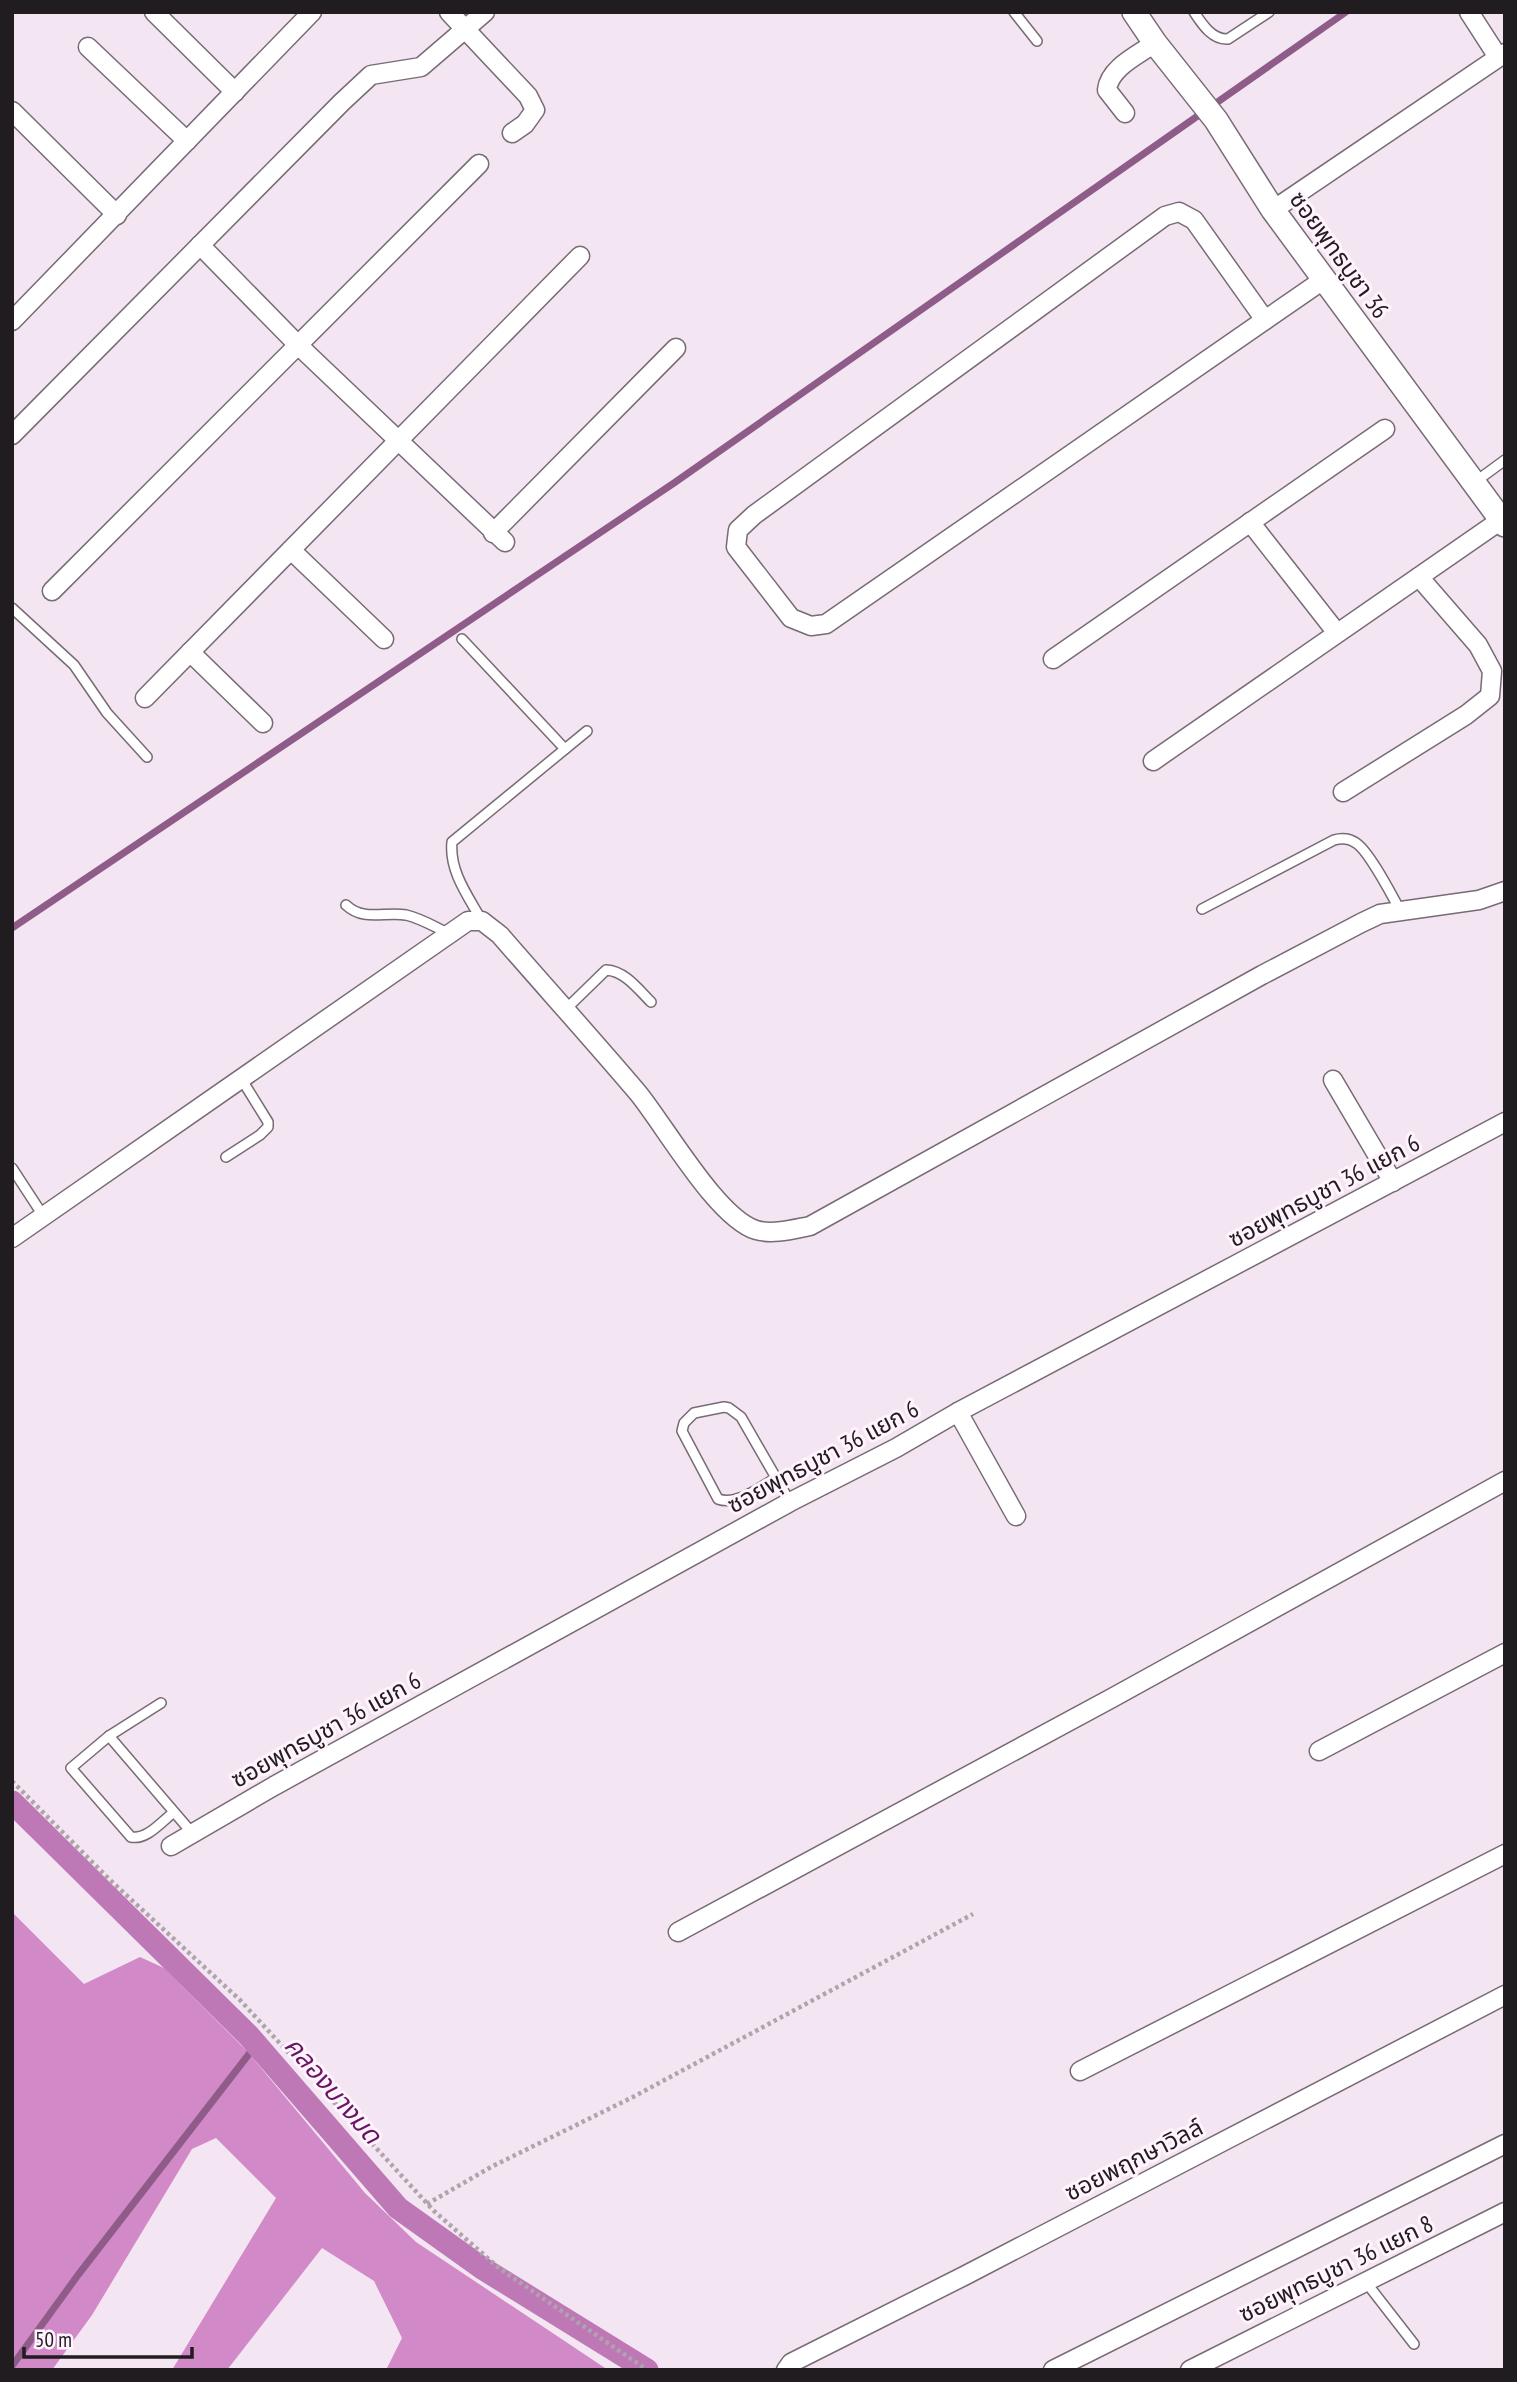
<svg xmlns="http://www.w3.org/2000/svg" width="1517" height="2382" viewBox="0 0 1517 2382" font-family="'PT Sans Narrow','Noto Sans Thai',sans-serif">
<style>
.forest{fill:#d189c7}
.lines{fill:none;stroke-linecap:round;stroke-linejoin:round}
.stream{stroke:#8f5c89;stroke-width:7}
.canal{stroke:#be78b6;stroke-width:23}
.service-casing{stroke:#776b75;stroke-width:12}
.minor-casing{stroke:#776b75;stroke-width:21}
.tertiary-casing{stroke:#776b75;stroke-width:26}
.path{stroke:#afa4ad;stroke-width:4.5;stroke-dasharray:3.5 3.5;stroke-linecap:butt}
.service{stroke:#fff;stroke-width:9}
.minor{stroke:#fff;stroke-width:18}
.tertiary{stroke:#fff;stroke-width:23}
.labels{text-anchor:middle;stroke-width:6;stroke-linejoin:round;paint-order:stroke}
.street-label{font-size:24px;fill:#211c20;stroke:#fff3fd}
.water-label{font-size:26px;font-style:italic;fill:#691363;stroke:#fff3fd}
</style>
<rect width="100%" height="100%" fill="#f3e5f1"/>
<polygon class="forest" points="12,1912 84,1984 140,1957 164,1968 247,2051 365,2193 416,2242 608,2370 386,2370 402,2338 374,2281 322,2248 227,2370 172,2370 276,2198 216,2138 192,2149 92,2315 52,2370 12,2370"/>
<g class="lines">
<g class="stream">
<polyline points="12,928 674,483 1346,12"/>
<polyline points="12,2366 78,2275 256,2045"/>
</g>
<polyline class="canal" points="12,1802 249,2036 398,2208 482,2268 647,2370"/>
<defs>
<g id="service">
<polyline points="1014,12 1037,41"/>
<path d="M1194 12C1202 24 1212 40 1228 39L1269 12"/>
<polyline points="1475,482 1505,460"/>
<polyline points="12,608 74,665 107,713 147,757"/>
<polyline points="462,639 565,749"/>
<path d="M346 905C364 922 385 911 406 915 420 918 435 927 448 933"/>
<path d="M1202 909 1334 840C1341 838 1349 838 1356 843 1369 851 1391 894 1400 910"/>
<path d="M482 921C468 896 449 871 452 842L587 731"/>
<path d="M565 1010 606 970C625 971 638 989 651 1002"/>
<polyline points="226,1157 260,1135 268,1127 268,1122 242,1080"/>
<polyline points="12,1168 44,1217"/>
<path d="M776 1478C760 1487 737 1506 718 1499L682 1431 684 1423 694 1413 724 1407 729 1408 741 1417 790 1502"/>
<polyline points="161,1703 109,1736 193,1834"/>
<path d="M109 1736 71 1768 131 1837C147 1840 161 1822 173 1813"/>
<polyline points="1365,2281 1414,2344"/>
</g>
<g id="minor">
<polyline points="154,12 235,92"/>
<polyline points="449,12 528,96 535,110 525,124 512,133"/>
<polyline points="1469,12 1498,57"/>
<polyline points="88,47 187,141"/>
<polyline points="12,111 117,215"/>
<path d="M1125 113 1107 90C1109 68 1138 55 1155 43"/>
<polyline points="1273,210 1505,53"/>
<polygon points="1179,212 1194,220 1265,320 826,624 811,626 791,618 736,547 738,530 754,515 1165,216"/>
<polyline points="200,245 298,345 505,542"/>
<polyline points="1265,320 1323,280"/>
<polyline points="12,321 312,12"/>
<polyline points="12,435 342,102 371,75 421,67 485,12"/>
<polyline points="1250,522 1337,633"/>
<polyline points="493,533 676,348"/>
<polyline points="291,550 384,639"/>
<polyline points="52,591 479,164"/>
<polyline points="190,652 263,723"/>
<polyline points="1053,659 1385,429"/>
<polyline points="145,698 580,256"/>
<polyline points="1153,761 1501,520"/>
<polyline points="1343,792 1466,715 1490,696 1492,671 1478,645 1419,577"/>
<polyline points="1333,1080 1393,1182"/>
<path d="M12 1238 468 921H482L500 935C546 988 593 1040 638 1093 665 1126 717 1218 756 1230 773 1235 794 1229 810 1226L1262 975 1361 923 1380 914 1479 900 1505 891"/>
<polyline points="958,1412 1016,1516"/>
<polyline points="1319,1751 1505,1653"/>
<polyline points="171,1846 274,1786 790,1502 896,1448 958,1412 1505,1122"/>
<polyline points="678,1932 1112,1698 1505,1481"/>
<polyline points="1080,2071 1505,1854"/>
<polyline points="786,2370 791,2363 964,2276 1505,1995"/>
<polyline points="1053,2370 1505,2144"/>
<polyline points="1190,2370 1505,2212"/>
</g>
<polyline id="tertiary" points="1134,12 1155,43 1216,120 1273,210 1505,525"/>
</defs>
<use href="#service" class="service-casing"/>
<use href="#minor" class="minor-casing"/>
<use href="#tertiary" class="tertiary-casing"/>
<g class="path">
<polyline points="12,1781 110,1880 240,2000 434,2211 499,2268 647,2370"/>
<polyline points="427,2204 491,2167 633,2097 973,1914"/>
</g>
<use href="#service" class="service"/>
<use href="#minor" class="minor"/>
<use href="#tertiary" class="tertiary"/>
</g>
<g class="labels">
<g class="street-label">
<text transform="translate(1339 255) rotate(54)" y="8">ซอยพุทธบูชา 36</text>
<text transform="translate(1324 1191) rotate(-28)" y="8">ซอยพุทธบูชา 36 แยก 6</text>
<text transform="translate(823 1457) rotate(-28)" y="8">ซอยพุทธบูชา 36 แยก 6</text>
<text transform="translate(326 1730) rotate(-29)" y="8">ซอยพุทธบูชา 36 แยก 6</text>
<text transform="translate(1134 2160) rotate(-27)" y="8">ซอยพฤกษาวิลล์</text>
<text transform="translate(1336 2269) rotate(-26)" y="8">ซอยพุทธบูชา 36 แยก 8</text>
</g>
<g class="water-label">
<text transform="translate(333 2090) rotate(49)" y="9">คลองบางมด</text>
</g>
</g>
<rect width="1517" height="2382" fill="none" stroke="#211c20" stroke-width="28"/>
<path d="M24 2347v10h168v-10" fill="none" stroke="#211c20" stroke-width="3.5"/>
<text x="35" y="2347" font-size="21" fill="#211c20" stroke="#fff3fd" stroke-width="5" paint-order="stroke">50 m</text>
</svg>
